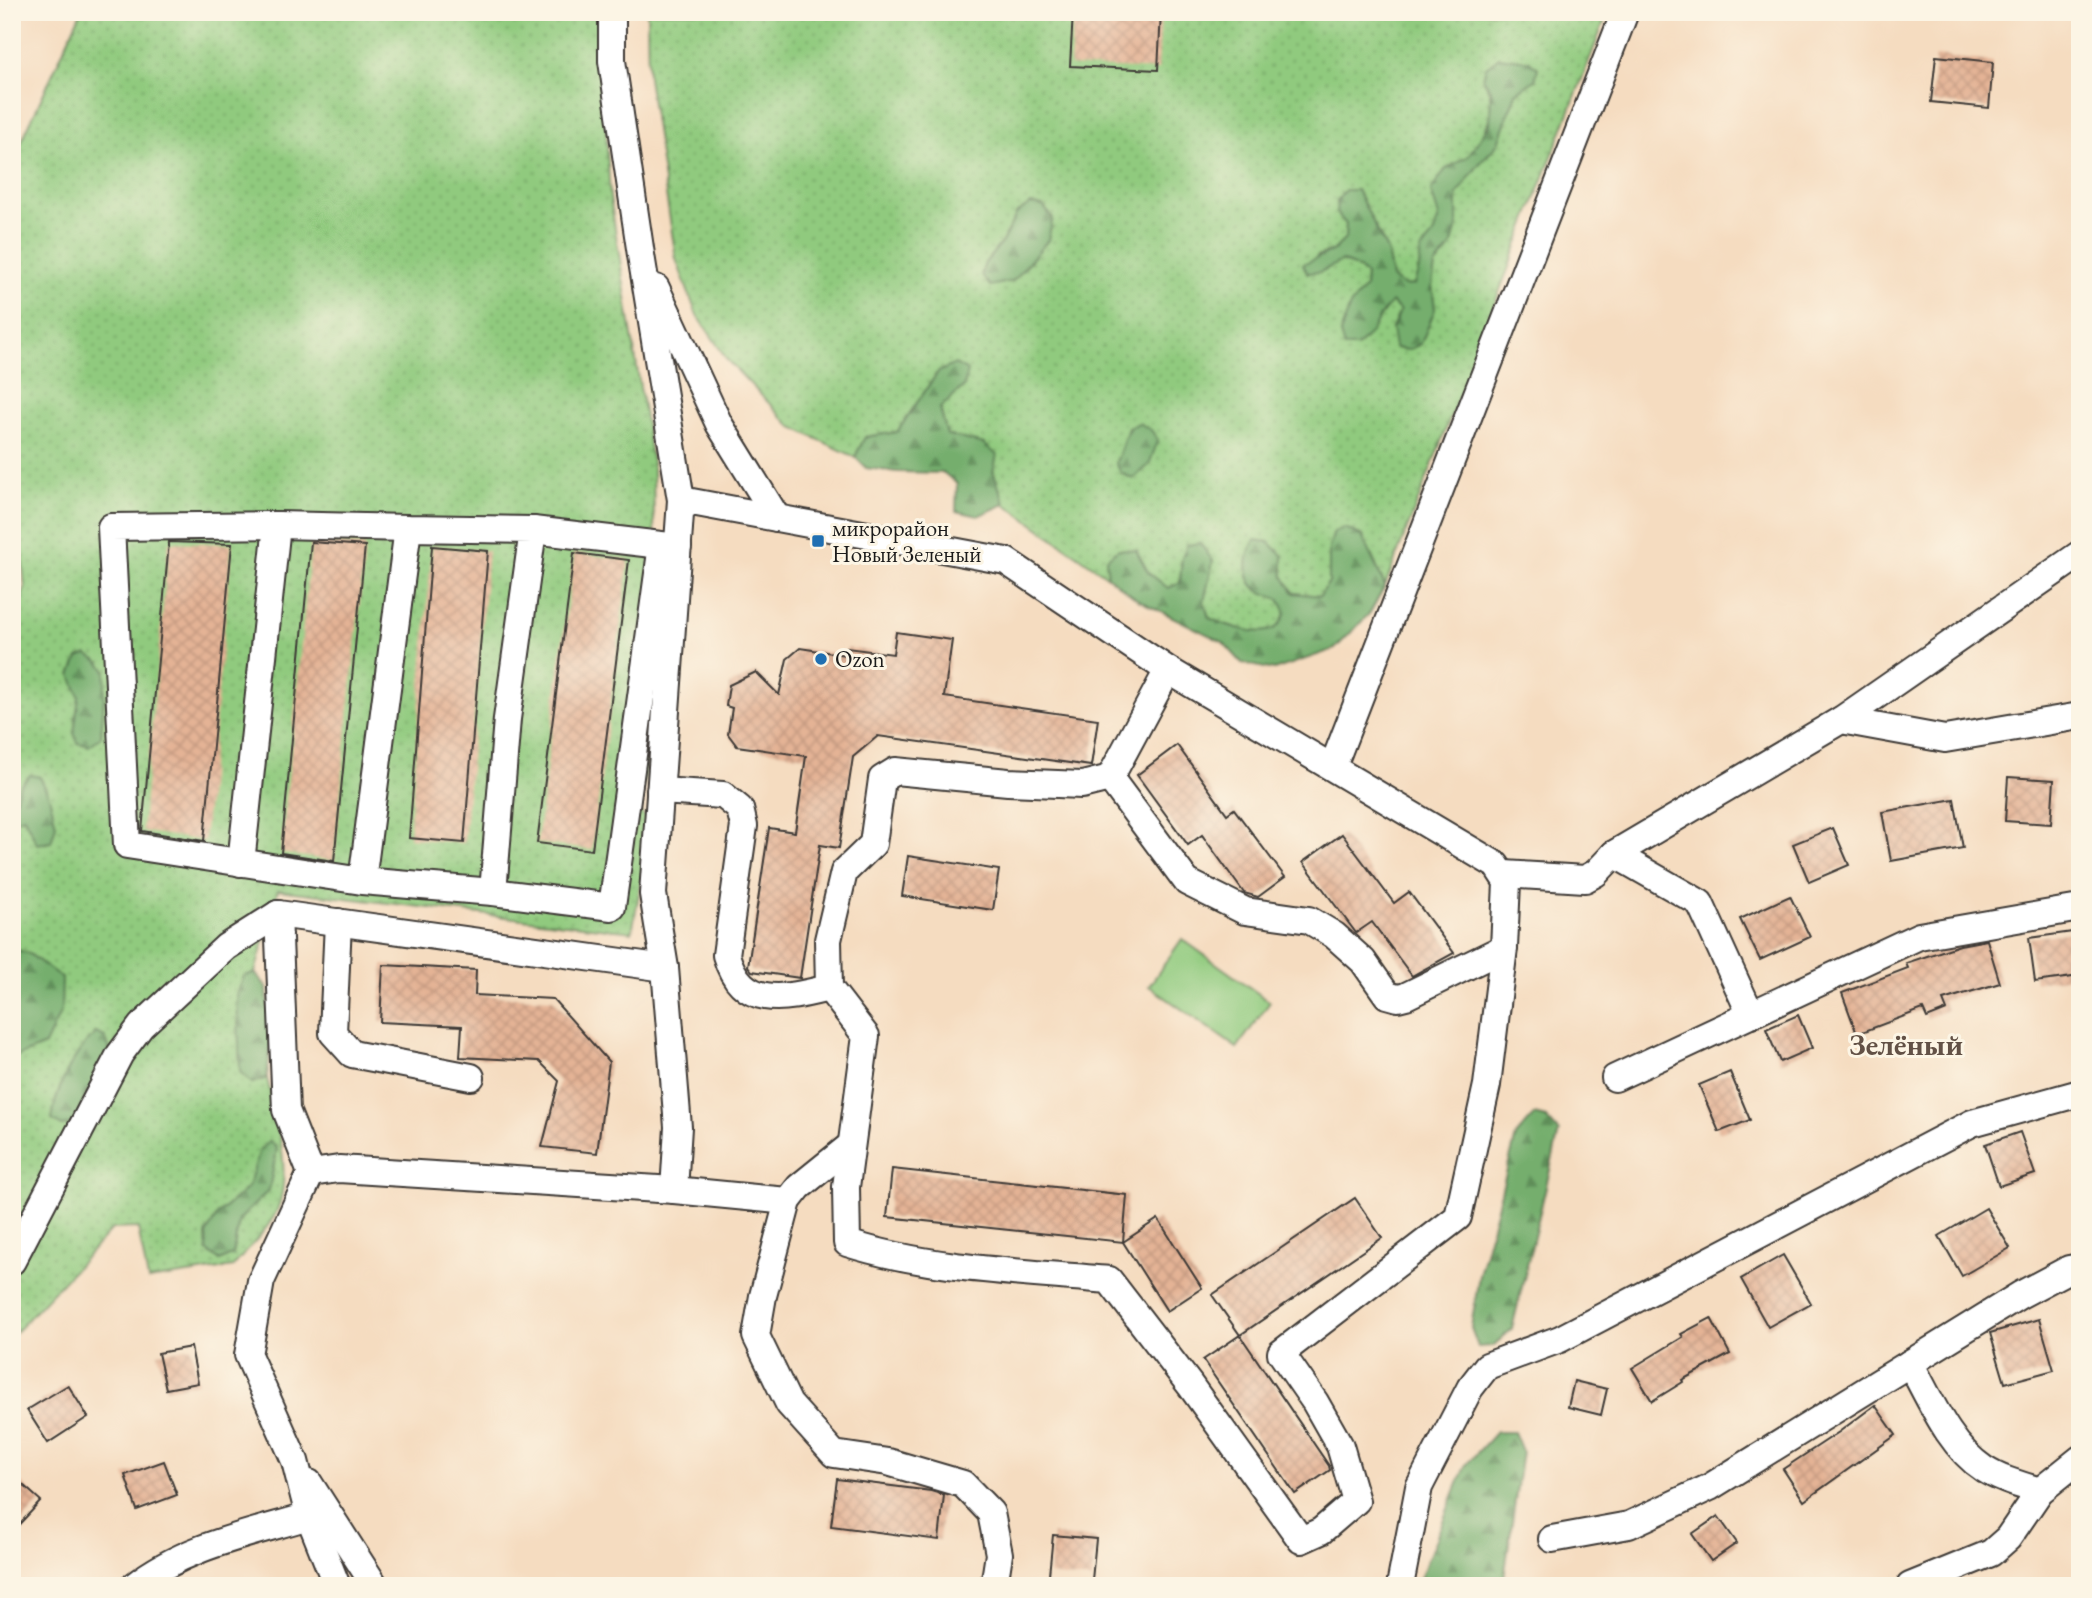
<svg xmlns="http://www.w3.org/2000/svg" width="2092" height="1598" viewBox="0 0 2092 1598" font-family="'EB Garamond',serif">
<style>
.grass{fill:url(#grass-dots);stroke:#56734d;stroke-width:2;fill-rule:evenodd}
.forest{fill:url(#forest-firs);stroke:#486544;stroke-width:2}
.pitch{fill:#90ca7e;stroke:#56734d;stroke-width:2}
.building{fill:url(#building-cross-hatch)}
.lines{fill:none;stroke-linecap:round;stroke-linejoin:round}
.minor-casing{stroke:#3d3935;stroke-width:30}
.minor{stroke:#fff;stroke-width:26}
.poi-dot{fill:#1f6fb2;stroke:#fcf5e5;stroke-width:2.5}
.labels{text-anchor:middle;stroke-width:6;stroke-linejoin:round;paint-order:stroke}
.poi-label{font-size:23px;fill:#1c1c1c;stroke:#fcf5e5;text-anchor:start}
.district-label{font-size:30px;font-weight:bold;fill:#625146;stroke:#fcf5e5}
</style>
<defs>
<pattern id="grass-dots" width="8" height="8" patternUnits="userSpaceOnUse" patternTransform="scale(1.75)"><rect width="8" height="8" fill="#90ca7e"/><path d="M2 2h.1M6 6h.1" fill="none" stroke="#7cad6c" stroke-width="1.8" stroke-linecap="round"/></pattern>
<pattern id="forest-firs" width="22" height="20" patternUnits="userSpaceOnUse" patternTransform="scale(1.75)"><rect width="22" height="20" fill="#74ae6d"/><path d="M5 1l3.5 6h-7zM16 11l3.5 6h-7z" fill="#5e8d59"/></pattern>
<pattern id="building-cross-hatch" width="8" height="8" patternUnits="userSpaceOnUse" patternTransform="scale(1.75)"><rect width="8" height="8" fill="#e4b395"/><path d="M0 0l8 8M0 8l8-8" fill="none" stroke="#c39980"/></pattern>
</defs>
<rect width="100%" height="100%" fill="#fcf5e5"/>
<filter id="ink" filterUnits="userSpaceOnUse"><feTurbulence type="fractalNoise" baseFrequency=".0143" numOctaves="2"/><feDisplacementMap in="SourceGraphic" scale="14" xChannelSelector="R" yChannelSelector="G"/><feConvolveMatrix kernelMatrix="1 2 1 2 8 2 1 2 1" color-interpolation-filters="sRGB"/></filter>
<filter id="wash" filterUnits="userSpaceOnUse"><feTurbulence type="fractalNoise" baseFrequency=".00686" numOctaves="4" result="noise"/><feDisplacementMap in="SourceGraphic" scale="28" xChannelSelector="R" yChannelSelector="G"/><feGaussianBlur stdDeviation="1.57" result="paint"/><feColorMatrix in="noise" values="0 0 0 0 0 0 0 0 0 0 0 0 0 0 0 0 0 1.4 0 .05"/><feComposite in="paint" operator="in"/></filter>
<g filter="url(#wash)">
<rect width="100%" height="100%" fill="#f5dcc0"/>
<g class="grass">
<path d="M81 12H599L610 197 653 468 655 570 653 683 646 771 638 810 647 818 650 832 632 932 278 890 255 973 244 976 252 1083 267 1078C276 1119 297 1184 271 1221 260 1238 245 1252 233 1267L148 1280 138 1228 112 1229 12 1336V1058L45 1045 28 953 12 949V623L25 588 12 452V162ZM260 1150 269 1190 239 1220 233 1254 218 1214 249 1187Z"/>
<path d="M647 12H1608L1385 586 1363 536 1345 528 1334 532 1329 548V582L1320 596 1294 593 1283 576 1257 590 1279 599 1286 612C1283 617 1281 624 1277 627 1261 639 1226 625 1209 618L1204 601 1213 561 1182 557 1180 583 1168 589 1148 572 1136 550 1106 559 1108 577 1005 504 984 444 947 436 940 408 964 386 938 372 897 432 865 437 855 457 792 427 728 361 696 313 676 259 648 78ZM1483 78 1534 80 1516 93 1497 145 1479 164 1457 194V226L1451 247 1435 265 1432 286 1435 309 1392 329 1400 311 1392 302C1378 316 1372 332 1357 346H1344L1340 334 1350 306 1365 287 1366 275 1356 267 1341 261 1320 272 1317 256 1334 250 1345 239 1346 224 1336 213 1357 190 1387 250 1392 278 1404 286 1414 285 1419 268 1421 250 1434 235 1439 217 1445 170C1453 166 1463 161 1469 155 1488 133 1499 104 1483 78ZM1017 213 1048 240 1013 281 990 286 982 274 985 263 1002 242Z"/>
</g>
<g class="forest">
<polygon points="1499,57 1529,61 1538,68 1535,80 1516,93 1497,145 1479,164 1457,194 1457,226 1451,247 1435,265 1432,286 1435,309 1421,344 1408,350 1395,348 1392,329 1400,311 1392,302 1383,311 1370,334 1357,347 1344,347 1340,334 1350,306 1365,287 1366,275 1356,267 1342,261 1320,272 1307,273 1303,264 1334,250 1345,239 1346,224 1336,213 1337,201 1345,190 1357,190 1387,250 1392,278 1404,286 1414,285 1419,268 1421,250 1433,235 1439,217 1431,191 1445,170 1468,156 1490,124 1491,90 1483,78 1486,67"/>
<polygon points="1031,204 1043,206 1053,218 1048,240 1013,281 990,286 981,275 985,263 1002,242 1017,213"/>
<polygon points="955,364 968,371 964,386 940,408 947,435 984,444 997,455 993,472 1005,504 978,516 956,511 957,484 944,473 897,472 866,468 855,457 865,437 897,432 938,372"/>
<polygon points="1139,423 1151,430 1158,440 1149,465 1133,479 1121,473 1116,463 1128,428"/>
<path d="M1345 528 1362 536 1385 586 1370 613 1335 649 1274 670 1242 663 1223 642 1138 600 1108 577 1106 559 1118 549 1136 550 1148 572 1168 588 1180 583 1182 557 1187 545 1200 543 1213 561 1204 601 1209 618C1226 625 1261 639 1277 627 1281 624 1284 617 1286 612L1279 599C1273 596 1264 594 1258 590 1242 580 1246 553 1255 540L1269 542 1283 556V576L1294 593 1320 596 1329 582V548L1334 532Z"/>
<polygon points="87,654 99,662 106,670 101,737 89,746 78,743 74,733 79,696 71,675 78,658"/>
<polygon points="30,775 40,777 49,796 56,825 51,842 37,844 24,817 12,821 12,803 15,801 20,785"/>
<polygon points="12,949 28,953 62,978 61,1011 45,1045 13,1058"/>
<polygon points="255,973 267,987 271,1044 267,1078 252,1083 240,1072 237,995 244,976"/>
<path d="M96 1033 105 1037 110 1050 72 1124 62 1126 52 1120C55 1090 73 1053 96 1033Z"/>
<polygon points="1534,1115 1546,1118 1559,1132 1512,1329 1493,1346 1478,1347 1471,1328 1479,1275 1516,1136"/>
<polygon points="270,1141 277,1149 269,1190 239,1220 233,1254 220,1261 207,1251 206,1234 218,1214 248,1187 260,1150"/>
<polygon points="1496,1432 1514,1432 1522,1451 1503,1586 1417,1586 1465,1466"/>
</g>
<polygon class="pitch" points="1182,939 1270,1002 1237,1048 1149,986"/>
<g id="blocks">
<g class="building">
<polygon points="1073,12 1161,12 1158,70 1070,66"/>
<polygon points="1936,56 1993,62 1989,108 1931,102"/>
<polygon points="169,542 232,544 204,841 142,831"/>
<polygon points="311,542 365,546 334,861 281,853"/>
<polygon points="432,546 488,551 464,843 409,838"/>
<polygon points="574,553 629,560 592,850 537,843"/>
<polygon points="896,632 952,640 944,697 1098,719 1091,766 878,736 853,757 839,848 820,845 800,978 752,971 748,966 769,828 795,832 806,756 737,746 728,734 732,708 726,706 729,685 756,672 779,695 787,659 800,648 846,655 847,648 893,654"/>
<polygon points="1177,745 1227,814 1234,809 1285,877 1258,897 1244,893 1202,835 1188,845 1137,775"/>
<polygon points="2008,777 2054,780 2051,824 2005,821"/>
<polygon points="1954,799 1963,848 1891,861 1882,812"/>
<polygon points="1833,828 1849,865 1809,882 1793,844"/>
<polygon points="1342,834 1394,903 1409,892 1454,953 1412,976 1372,922 1356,933 1303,862"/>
<polygon points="908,856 999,870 993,910 902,896"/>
<polygon points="1790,896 1810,937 1760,960 1740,919"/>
<polygon points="2080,931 2080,976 2035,982 2029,938"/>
<polygon points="1987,940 2000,983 1943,1000 1947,1010 1927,1018 1923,1009 1857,1034 1842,993 1908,968 1906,963 1960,945"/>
<polygon points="383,965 476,970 475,995 553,999 609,1062 597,1153 542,1147 559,1081 539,1061 460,1057 462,1026 380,1022"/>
<polygon points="1798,1015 1812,1048 1780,1062 1766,1029"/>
<polygon points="1730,1072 1750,1120 1719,1132 1699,1085"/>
<polygon points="2020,1132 2035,1174 1999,1186 1985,1144"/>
<polygon points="892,1169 1127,1195 1123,1242 887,1217"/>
<polygon points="1355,1198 1382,1238 1240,1335 1212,1295"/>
<polygon points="1986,1208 2010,1248 1962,1276 1939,1236"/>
<polygon points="1158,1219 1202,1288 1167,1311 1123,1242"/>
<polygon points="1783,1255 1811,1303 1768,1327 1741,1279"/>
<polygon points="1711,1318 1730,1354 1682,1380 1683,1382 1652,1401 1632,1368 1683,1337 1681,1334"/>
<polygon points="2039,1319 2054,1370 2005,1383 1990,1333"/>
<polygon points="1240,1335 1329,1466 1330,1470 1295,1494 1203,1360"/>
<polygon points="191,1347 198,1383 166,1389 158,1353"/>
<polygon points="1574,1381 1607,1389 1601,1415 1568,1407"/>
<polygon points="68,1385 88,1417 48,1443 27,1410"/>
<polygon points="1875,1405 1896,1435 1804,1501 1783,1469 1839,1432"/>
<polygon points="164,1461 177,1495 137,1510 125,1475"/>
<polygon points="12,1475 41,1501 12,1532"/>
<polygon points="837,1479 931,1491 944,1495 939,1540 831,1526"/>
<polygon points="1718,1516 1737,1543 1711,1561 1692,1534"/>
<polygon points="1053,1535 1096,1539 1092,1580 1049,1575"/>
</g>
</g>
</g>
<g filter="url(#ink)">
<use href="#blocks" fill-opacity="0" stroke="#3d3935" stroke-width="2"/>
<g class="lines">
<defs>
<g id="minor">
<polyline points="612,12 612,61 641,255 681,500 653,894 665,968 678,1127 674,1190"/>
<polyline points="656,288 719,424 777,518"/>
<path d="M681 500 1006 561 1168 670 1496 865 1507 882 1504 948 1487 1085 1458 1217 1281 1353 1315 1402 1340 1446 1356 1501 1321 1531 1301 1540 1190 1385 1109 1280C1022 1272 932 1270 847 1243L846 1187 866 1036 829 988 828 940 844 872 873 844 882 779 895 771 1008 782 1082 785 1110 778 1168 670"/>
<polyline points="533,530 678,547"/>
<polyline points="1841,720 2080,554"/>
<polyline points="1333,766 1625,12"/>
<polyline points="1110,778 1187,882 1245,911 1309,920 1334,935 1363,961 1387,995 1398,998 1406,996 1504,948"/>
<path d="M660 791 723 795 740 809 744 826 726 955C742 1010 784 999 829 988"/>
<polyline points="1614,854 1700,903 1751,1015"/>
<polyline points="241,863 277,525"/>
<polyline points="1504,874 1585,879 1596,873 1614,854 1841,720 1945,739 2080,716"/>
<polyline points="362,881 408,528 533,530 507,719 493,892 362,881 127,845 111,527 277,525 408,528"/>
<polyline points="493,892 612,907 660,559"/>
<polyline points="278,914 286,1110 311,1173"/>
<polyline points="338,922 333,1033 352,1054 471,1077"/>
<polyline points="1615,1078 1919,936 2080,908"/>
<polyline points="851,1145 799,1187 788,1201 763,1296 756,1336 789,1404 834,1454 888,1462 963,1484 991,1513 999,1554 994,1586"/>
<polyline points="12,1261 120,1054 141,1026 226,947 278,914 665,968"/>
<path d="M1910 1363C1930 1399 1949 1446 1984 1469 2001 1480 2021 1485 2040 1491"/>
<polyline points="309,1483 375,1586"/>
<polyline points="309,1516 337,1586"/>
<polyline points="1552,1539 1629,1525 1710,1487 2020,1295 2069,1269 2080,1267"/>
<path d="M134 1586C185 1546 249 1534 309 1516L295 1461 248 1355 261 1281 311 1173 339 1169 674 1190 788 1201"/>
<polyline points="1400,1586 1419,1487 1470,1388 1487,1366 1560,1339 1972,1123 2080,1093"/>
<polyline points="1910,1586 1991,1553 2008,1538 2040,1491 2080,1459"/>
</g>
</defs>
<use href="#minor" class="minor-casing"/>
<use href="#minor" class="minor"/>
</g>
</g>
<g class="poi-dot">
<rect x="811" y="534" width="14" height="14" rx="3.5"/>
<circle cx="821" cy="659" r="7"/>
</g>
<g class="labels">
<g class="poi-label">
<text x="832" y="536">микрорайон<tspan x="832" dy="26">Новый Зеленый</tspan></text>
<text x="835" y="667">Ozon</text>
</g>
<g class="district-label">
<text x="1906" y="1055">Зелёный</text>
</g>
</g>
<rect width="2092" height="1598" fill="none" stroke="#fcf5e5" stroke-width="42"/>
</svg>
